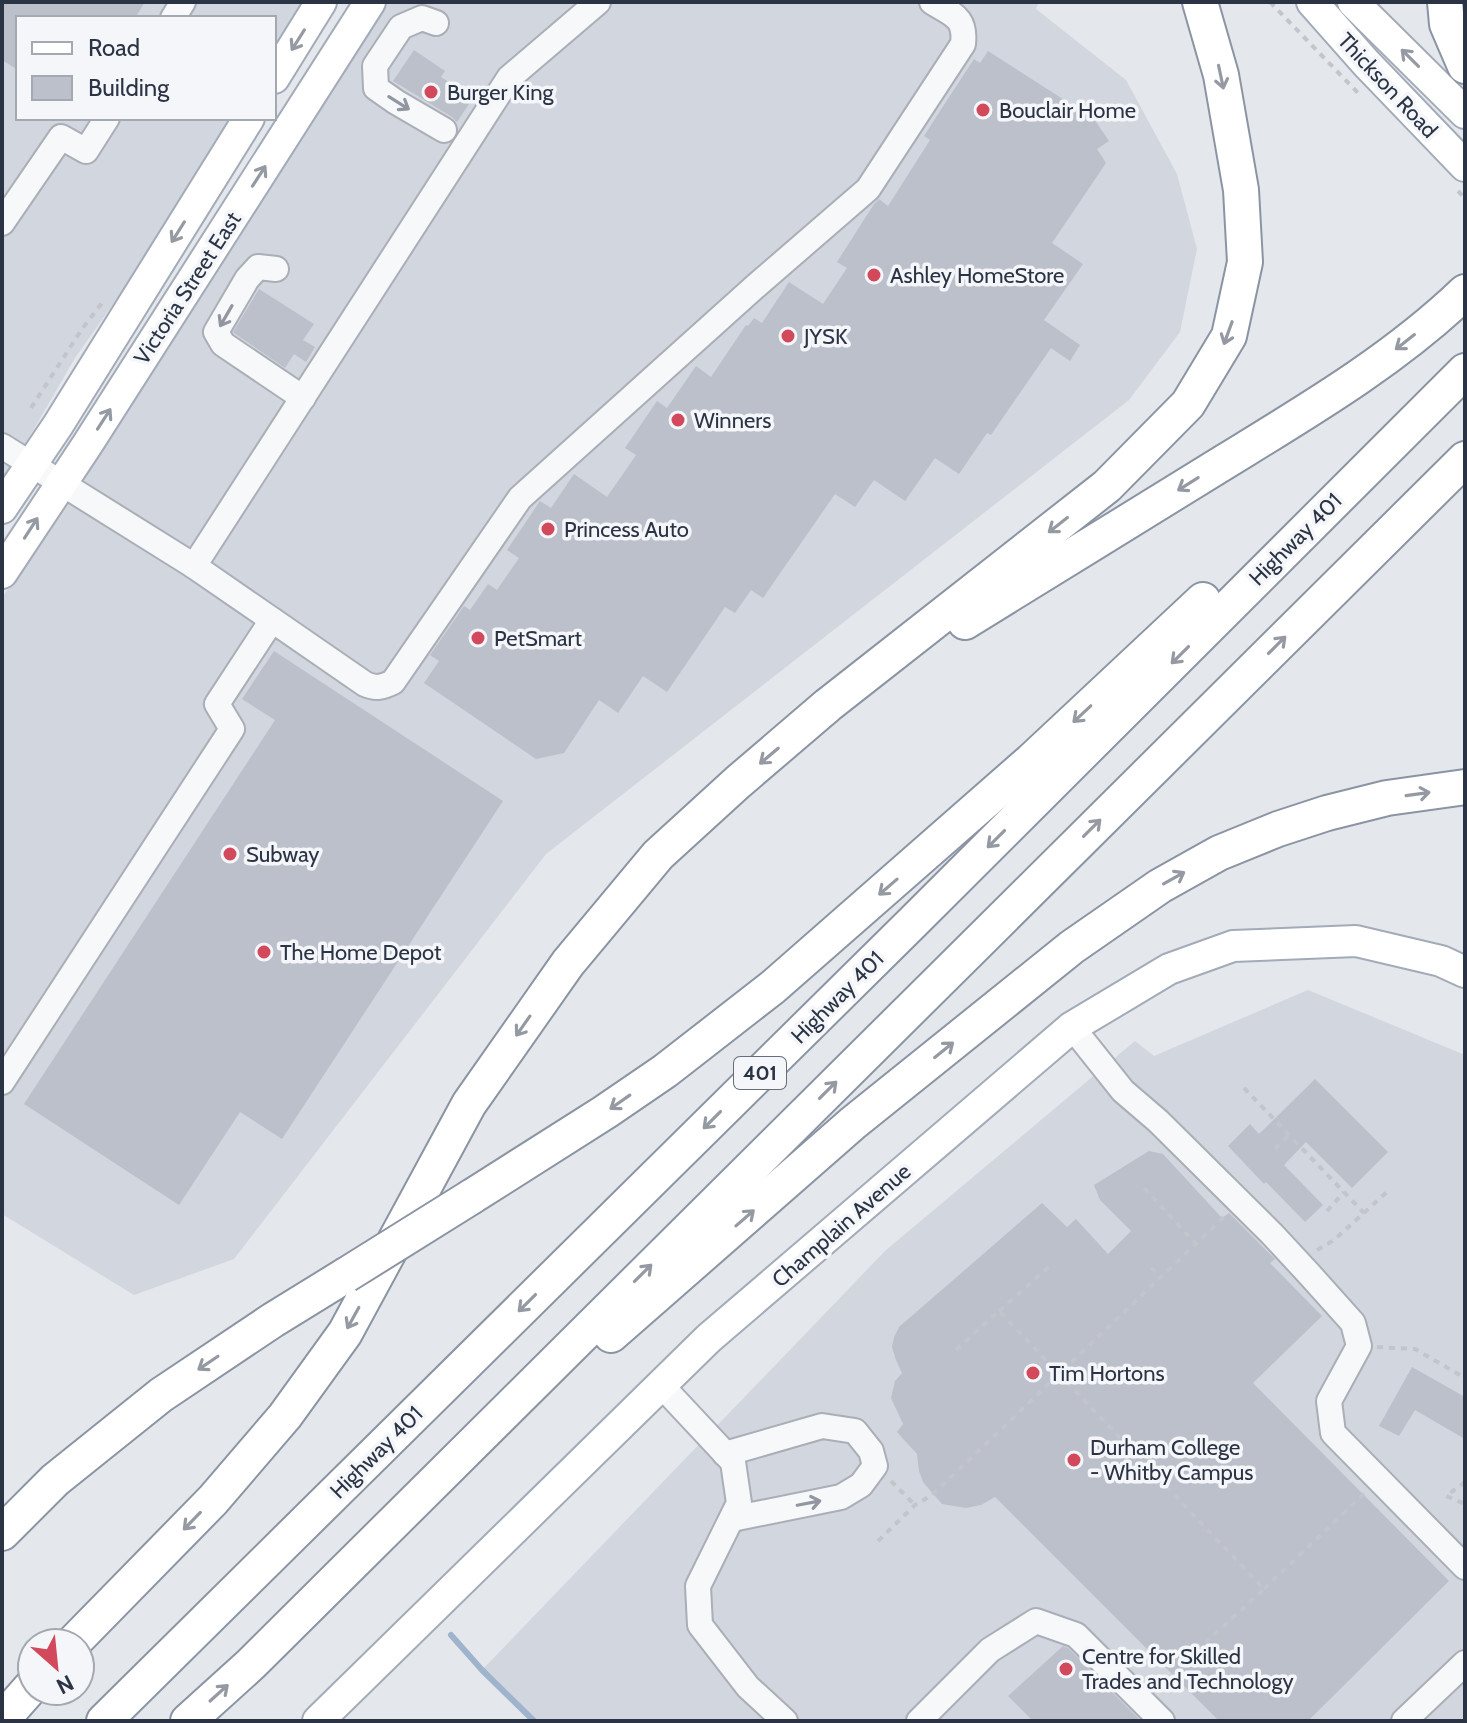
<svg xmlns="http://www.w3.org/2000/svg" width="1467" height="1723" viewBox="0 0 1467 1723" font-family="Cabin,sans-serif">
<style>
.built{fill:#d2d6de}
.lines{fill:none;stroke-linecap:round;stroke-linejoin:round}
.stream{stroke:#9fb4cc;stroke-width:6}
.building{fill:#bbc0ca}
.minor-casing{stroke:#a9aeb7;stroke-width:28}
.major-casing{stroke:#a3abb8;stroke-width:34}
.highway-casing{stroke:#8b94a3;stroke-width:38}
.path{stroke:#c2c5cb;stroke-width:4;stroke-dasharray:6 6;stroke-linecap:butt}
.minor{stroke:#f7f8fa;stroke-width:24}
.major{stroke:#fff;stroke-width:30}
.highway{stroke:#fff;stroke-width:34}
.highway-bridge-casing{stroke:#8b94a3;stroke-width:38;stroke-linecap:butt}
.highway-bridge{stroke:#fff;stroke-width:34}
.oneway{stroke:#959aa2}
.oneway2{stroke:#9196a0}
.poi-dot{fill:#d1495b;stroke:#f4f6f9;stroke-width:3}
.labels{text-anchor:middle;stroke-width:7;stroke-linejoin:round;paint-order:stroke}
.shield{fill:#f4f6f9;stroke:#676e7b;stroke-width:2}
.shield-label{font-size:20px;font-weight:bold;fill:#2b3445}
.street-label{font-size:22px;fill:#2b3445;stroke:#f4f6f9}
.poi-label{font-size:22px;fill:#2b3445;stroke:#f4f6f9;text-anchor:start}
</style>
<rect width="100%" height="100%" fill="#e4e7ec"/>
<g class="built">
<polygon points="2,2 316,2 274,67 274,18 18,18 18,118 241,118 204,175 75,358 2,484"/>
<polygon points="389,2 1039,2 1036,9 1126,80 1177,174 1197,249 1180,332 1129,400 546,854 234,1259 134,1295 2,1214 2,598 230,244"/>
<polygon points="1308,990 1465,1055 1465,1721 534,1721 482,1670 885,1251 1135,1041 1154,1056"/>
</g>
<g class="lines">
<polyline class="stream" points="451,1635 482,1670 534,1721"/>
</g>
<g class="building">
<polygon points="2,2 145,2 135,18 18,18 18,70 2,60"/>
<polygon points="414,50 445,71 441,77 473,98 457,122 452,117 393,81"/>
<polygon points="988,51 1094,119 1109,141 1097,149 1106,163 1052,243 1083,264 1044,320 1080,345 1070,361 1051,348 991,435 987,433 959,474 935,458 905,501 874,480 855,507 835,494 763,598 751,590 735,613 725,607 667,692 643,676 618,713 599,700 564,753 536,759 424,683 439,661 430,655 464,606 470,610 488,584 497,590 519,558 507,550 540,501 551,508 574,474 607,497 636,455 625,448 657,401 667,408 696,366 711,377 746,325 748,326 754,318 762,323 789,282 823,304 847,268 837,262 874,204 879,199 888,206 930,140 924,136 940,111 974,59 980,63"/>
<polygon points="259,289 314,324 303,340 315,347 306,362 294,354 285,368 234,333 233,332"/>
<polygon points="274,651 503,801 282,1139 240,1112 179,1205 24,1104 275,720 242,699"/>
<polygon points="1315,1079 1388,1152 1352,1188 1306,1142 1284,1165 1323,1205 1305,1222 1266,1182 1264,1184 1228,1146 1250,1124 1259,1134"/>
<polygon points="1149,1151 1163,1154 1222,1218 1229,1213 1275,1259 1270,1263 1322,1316 1253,1383 1449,1581 1308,1721 1219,1721 995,1497 981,1505 966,1508 942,1504 923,1482 919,1471 917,1454 897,1432 903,1424 891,1398 895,1381 902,1373 896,1360 892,1347 894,1337 899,1327 1042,1203 1067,1227 1076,1219 1108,1254 1131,1231 1100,1200 1094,1185"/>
<polygon points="1412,1367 1465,1397 1465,1439 1415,1410 1399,1436 1379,1426"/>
<polygon points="1063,1646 1068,1648 1141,1721 1033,1721 1008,1696"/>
</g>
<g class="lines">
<defs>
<g id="minor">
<polyline points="173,18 183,2"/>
<polyline points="436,23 422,18 401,27 375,66 376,88 396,102 444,130"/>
<polyline points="2,223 61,137 86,151 107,118"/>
<polyline points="276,269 258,267 247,279 216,332 223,344 303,398"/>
<polyline points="2,446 194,566 509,78 598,2"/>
<path d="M194 566 365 684C376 689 383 687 393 682L520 498 757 285 868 189 963 44C966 17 953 15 932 2"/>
<polyline points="1072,1027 1123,1091 1158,1121 1272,1234 1310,1275 1353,1323 1359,1346 1329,1401 1333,1433 1465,1567"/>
<polyline points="2,1082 232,729 217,704 272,620"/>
<polyline points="661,1385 733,1462 739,1503 698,1586 700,1625 748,1687 785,1721"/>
<polyline points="725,1454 822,1426 855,1431 871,1451 875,1466 861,1485 841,1497 732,1519"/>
<polyline points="919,1721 990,1650 1036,1621 1076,1635 1162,1721"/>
<polyline points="1404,1721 1465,1663"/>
</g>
<g id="major">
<polyline points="1312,2 1366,63 1465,166"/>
<polyline points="1353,2 1465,113"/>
<polyline points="274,78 321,2"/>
<polyline points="2,508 58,425 249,118"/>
<polyline points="2,573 87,445 370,2"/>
<polyline points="318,1721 709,1338 1072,1027 1169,969 1233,946 1356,941 1441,961 1465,972"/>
</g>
<g id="highway">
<polyline points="1445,2 1447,24 1465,66"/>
<path d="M965 622C1052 568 1139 515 1226 461 1309 410 1394 360 1465 292"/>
<polyline points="471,1197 605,1112 665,1071 773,987 1032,760 1203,600"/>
<polyline points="611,1335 853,1123 1072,947 1160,886 1219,853 1278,829 1327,813 1387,798 1465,787"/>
<polyline points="2,1533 55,1480 161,1395 273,1320 346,1275"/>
<polyline points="73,1643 213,1500 285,1416 345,1333 469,1104 568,963 658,855 738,782 828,705 1107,486 1188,404 1229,336 1245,262 1241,190 1221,75 1200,2"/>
<polyline points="2,1720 32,1686"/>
<polyline points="104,1721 912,923 1465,371"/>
<polyline points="188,1721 251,1664 1465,459"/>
</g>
</defs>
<use href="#minor" class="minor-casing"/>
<use href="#major" class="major-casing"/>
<use href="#highway" class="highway-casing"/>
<g class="path">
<polyline points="1270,2 1360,95"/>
<polyline points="1458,191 1465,198"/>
<polyline points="31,408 82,329 105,299"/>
<polyline points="1244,1088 1364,1213"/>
<polyline points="1275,1149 1289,1135"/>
<polyline points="1144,1188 1196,1244"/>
<polyline points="1327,1211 1344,1192"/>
<polyline points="1317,1250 1334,1240 1388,1191"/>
<polyline points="1151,1268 1162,1277"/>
<polyline points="999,1311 1050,1266"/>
<polyline points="1377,1347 1415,1349 1465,1378"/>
<polyline points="956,1350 999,1311 1264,1589 1195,1652 1173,1676"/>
<polyline points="891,1481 915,1505"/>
<polyline points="1465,1482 1446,1496 1465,1504"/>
<polyline points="878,1541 915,1505 932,1495 1226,1215"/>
<polyline points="1264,1589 1364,1494"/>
</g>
<use href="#minor" class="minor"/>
<use href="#major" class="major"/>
<use href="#highway" class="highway"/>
<defs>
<polyline id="highway-bridge" points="346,1275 471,1197"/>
</defs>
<use href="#highway-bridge" class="highway-bridge-casing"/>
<use href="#highway-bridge" class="highway-bridge"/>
</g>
<defs><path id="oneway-shaft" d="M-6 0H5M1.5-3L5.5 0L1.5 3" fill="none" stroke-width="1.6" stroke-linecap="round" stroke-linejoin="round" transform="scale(2)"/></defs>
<g class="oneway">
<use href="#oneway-shaft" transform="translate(298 40) rotate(122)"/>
<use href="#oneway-shaft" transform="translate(1410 58) rotate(-135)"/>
<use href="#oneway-shaft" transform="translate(1221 77) rotate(78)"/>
<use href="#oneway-shaft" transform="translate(259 176) rotate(-57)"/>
<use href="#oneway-shaft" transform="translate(178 232) rotate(122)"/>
<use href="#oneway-shaft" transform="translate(1228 333) rotate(110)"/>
<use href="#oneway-shaft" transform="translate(1405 342) rotate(142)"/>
<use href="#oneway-shaft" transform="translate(104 419) rotate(-57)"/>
<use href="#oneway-shaft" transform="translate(1188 484) rotate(148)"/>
<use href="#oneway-shaft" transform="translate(1058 525) rotate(142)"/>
<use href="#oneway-shaft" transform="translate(31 528) rotate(-57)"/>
<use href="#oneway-shaft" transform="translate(1277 645) rotate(-45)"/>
<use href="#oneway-shaft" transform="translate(1180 655) rotate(135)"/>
<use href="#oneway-shaft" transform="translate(1082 714) rotate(137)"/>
<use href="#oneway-shaft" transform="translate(769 756) rotate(140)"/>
<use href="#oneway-shaft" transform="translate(1418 794) rotate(-8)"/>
<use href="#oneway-shaft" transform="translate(1092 828) rotate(-45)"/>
<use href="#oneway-shaft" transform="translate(996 839) rotate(135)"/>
<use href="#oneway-shaft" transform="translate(1174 878) rotate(-29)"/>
<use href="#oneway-shaft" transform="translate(888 887) rotate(139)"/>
<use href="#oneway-shaft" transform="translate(523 1026) rotate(125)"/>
<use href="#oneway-shaft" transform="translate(944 1050) rotate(-39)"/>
<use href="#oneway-shaft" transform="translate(828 1090) rotate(-45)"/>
<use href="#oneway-shaft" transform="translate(620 1102) rotate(145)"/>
<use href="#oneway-shaft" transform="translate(712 1120) rotate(135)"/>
<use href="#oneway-shaft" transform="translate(745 1218) rotate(-41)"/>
<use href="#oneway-shaft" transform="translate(643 1273) rotate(-45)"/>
<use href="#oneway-shaft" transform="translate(527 1303) rotate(135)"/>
<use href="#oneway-shaft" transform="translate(353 1318) rotate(119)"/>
<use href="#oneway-shaft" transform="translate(208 1363) rotate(146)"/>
<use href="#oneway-shaft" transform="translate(192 1521) rotate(134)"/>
<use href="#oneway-shaft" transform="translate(219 1693) rotate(-42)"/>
</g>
<g class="oneway2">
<use href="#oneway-shaft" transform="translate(399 103) rotate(32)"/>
<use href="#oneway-shaft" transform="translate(226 316) rotate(120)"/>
<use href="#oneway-shaft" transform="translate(809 1503) rotate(-11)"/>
</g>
<g class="poi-dot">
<circle cx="431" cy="92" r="8"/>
<circle cx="983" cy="110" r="8"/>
<circle cx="874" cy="275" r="8"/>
<circle cx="788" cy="336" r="8"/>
<circle cx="678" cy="420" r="8"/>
<circle cx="548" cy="529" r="8"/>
<circle cx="478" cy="638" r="8"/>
<circle cx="230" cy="854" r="8"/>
<circle cx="264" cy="952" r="8"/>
<circle cx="1033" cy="1373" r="8"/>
<circle cx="1074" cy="1460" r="8"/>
<circle cx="1066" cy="1669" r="8"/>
</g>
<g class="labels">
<rect class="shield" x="734" y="1057" width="52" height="32" rx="6"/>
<g class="shield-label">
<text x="760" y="1080">401</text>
</g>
<g class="street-label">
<text transform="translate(1388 85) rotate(47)" y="8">Thickson Road</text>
<text transform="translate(187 288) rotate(-57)" y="8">Victoria Street East</text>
<text transform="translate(1295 539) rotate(-45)" y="8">Highway 401</text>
<text transform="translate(837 997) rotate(-45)" y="8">Highway 401</text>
<text transform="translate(841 1225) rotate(-41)" y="8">Champlain Avenue</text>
<text transform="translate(376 1452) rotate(-45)" y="8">Highway 401</text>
</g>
<g class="poi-label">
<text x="447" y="100">Burger King</text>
<text x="999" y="118">Bouclair Home</text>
<text x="890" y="283">Ashley HomeStore</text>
<text x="804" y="344">JYSK</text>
<text x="694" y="428">Winners</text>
<text x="564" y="537">Princess Auto</text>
<text x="494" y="646">PetSmart</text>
<text x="246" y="862">Subway</text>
<text x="280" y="960">The Home Depot</text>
<text x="1049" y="1381">Tim Hortons</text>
<text x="1090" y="1455">Durham College<tspan x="1090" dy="25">- Whitby Campus</tspan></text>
<text x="1082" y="1664">Centre for Skilled<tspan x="1082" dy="25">Trades and Technology</tspan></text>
</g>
</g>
<rect width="1467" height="1723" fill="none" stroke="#2b3445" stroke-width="8"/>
<rect x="16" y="16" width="260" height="104" fill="#f4f6f9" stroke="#a4a8b1" stroke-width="2"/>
<rect x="32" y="42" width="40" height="12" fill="#ffffff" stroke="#a4a8b1" stroke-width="2"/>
<text x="88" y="56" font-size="24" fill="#2b3445">Road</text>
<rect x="32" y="76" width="40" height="24" fill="#bbc0ca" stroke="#a4a8b1" stroke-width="2"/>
<text x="88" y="96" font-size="24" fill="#2b3445">Building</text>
<g transform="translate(56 1667) rotate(153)"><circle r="38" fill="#f4f6f9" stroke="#a4a8b1" stroke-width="2"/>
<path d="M0-6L14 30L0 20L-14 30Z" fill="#d1495b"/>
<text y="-12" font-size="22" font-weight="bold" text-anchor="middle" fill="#2b3445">N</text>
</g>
</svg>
